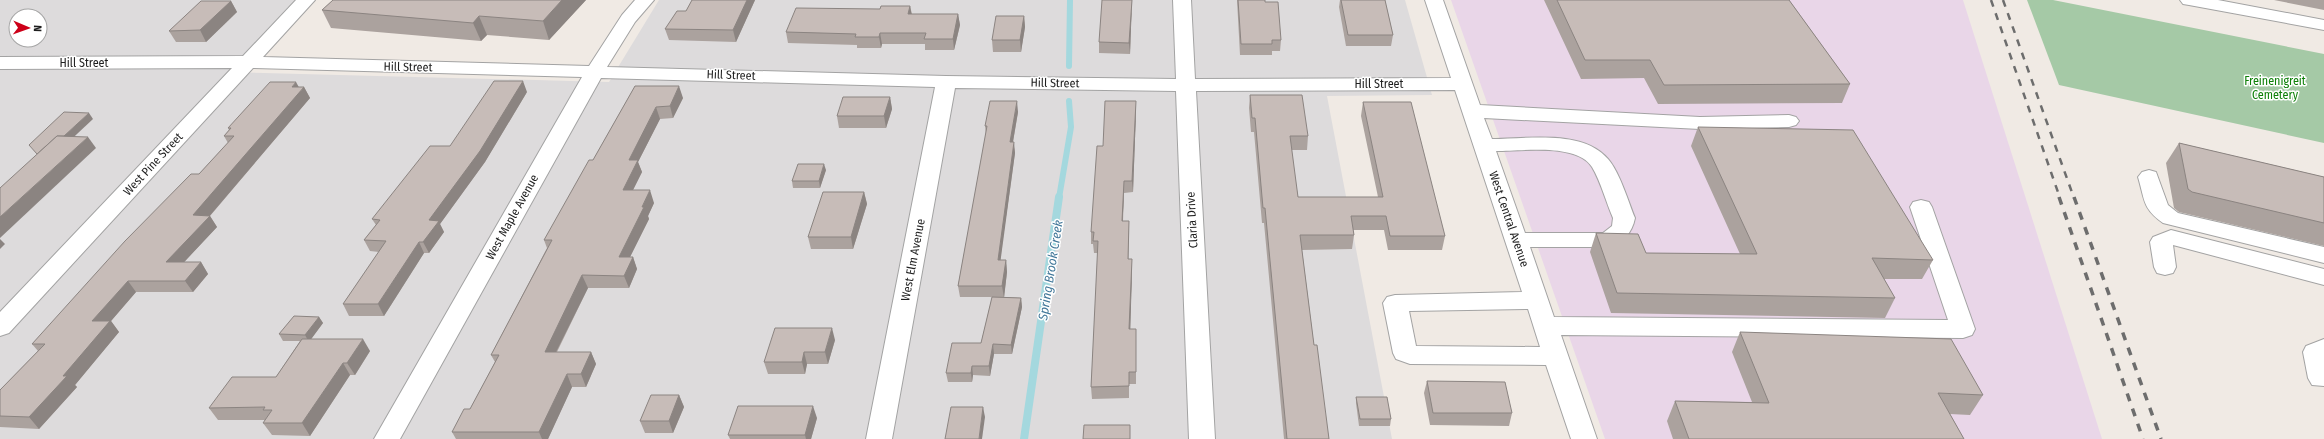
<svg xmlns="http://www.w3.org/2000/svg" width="2324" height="439" viewBox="0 0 2324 439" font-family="'Fira Sans Condensed',sans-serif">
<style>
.residential{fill:#dddbdc;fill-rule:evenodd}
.industrial{fill:#e9d6e8}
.cemetery{fill:#a5c9a6}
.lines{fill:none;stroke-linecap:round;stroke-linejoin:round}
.stream-far1{stroke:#a4d8de;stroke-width:6}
.stream{stroke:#a4d8de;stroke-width:8}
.minor-casing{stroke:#a3a3a3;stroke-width:2}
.minor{fill:#fff;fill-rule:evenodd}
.rail-far1{stroke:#6d6d6d;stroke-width:2.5;stroke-dasharray:7 7;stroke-linecap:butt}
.rail{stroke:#6d6d6d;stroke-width:3.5;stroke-dasharray:8 8;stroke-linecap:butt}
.wall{fill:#aba29e}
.shaded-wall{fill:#8b8481}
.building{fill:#c7bcb8;stroke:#8b8481}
.labels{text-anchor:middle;stroke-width:3;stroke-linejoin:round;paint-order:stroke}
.street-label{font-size:12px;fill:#1f1f1f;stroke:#fff}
.park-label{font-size:12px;fill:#0e8009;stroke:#fff}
.water-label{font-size:13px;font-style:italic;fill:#417799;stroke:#fff}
</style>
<rect width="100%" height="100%" fill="#f0eae4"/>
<path class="residential" d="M0 0H298L230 72 609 82 659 0H1405L1432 95 1327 96 1392 439H0ZM16 16H40V40H16Z"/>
<polygon class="industrial" points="1451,0 1963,0 2102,439 1605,439"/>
<polygon class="cemetery" points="2027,0 2053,0 2324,54 2324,143 2059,85"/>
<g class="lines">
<g class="stream-far1">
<polyline points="1069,66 1070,0"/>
<polyline points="1059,198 1071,127 1069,101"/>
</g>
<polyline class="stream" points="1024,439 1059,197"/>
<defs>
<g id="minor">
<path d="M296 0H315L263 57 589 66 622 15 635 0H654L635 22 607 67 946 76 1176 79 1173 0H1191L1195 79 1451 78 1425 0H1443L1480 105 1700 117 1789 115 1796 117 1799 121 1796 125 1789 127 1700 129 1484 118 1492 139C1527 139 1583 129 1608 159 1620 173 1628 201 1635 218 1632 233 1623 243 1608 247H1530L1554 317 1948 320 1910 207 1913 202 1921 200 1929 202 1932 207 1975 329 1972 335 1963 338 1561 335 1597 439H1571L1546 365 1410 364 1396 359 1393 353 1383 303 1387 297 1395 295 1522 292 1455 90 1196 91 1215 439H1189L1176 91 955 88 892 439H866L935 87 601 78 400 439H374L582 77 253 68 9 333 0 336V312L232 68 0 69V57L243 56ZM1496 151C1522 151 1577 143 1592 167 1601 182 1606 202 1613 218L1612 226 1603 233H1525ZM1528 309 1540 347 1416 346 1409 311Z"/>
<polygon points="2180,0 2218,0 2324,20 2324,30 2189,5 2183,4"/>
<path d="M2149 170 2156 172 2168 205 2178 213 2324 247V263L2163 223C2142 208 2145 200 2138 177L2142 172Z"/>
<polygon points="2171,230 2324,269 2324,285 2173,245 2176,267 2173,273 2165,275 2157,273 2154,267 2150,242 2153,237"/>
<polygon points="2324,339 2324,386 2312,385 2308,378 2303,352 2306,346"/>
</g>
</defs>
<use href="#minor" class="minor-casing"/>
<use href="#minor" class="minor"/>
<g class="rail-far1">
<polyline points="1991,0 2060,198"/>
<polyline points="2003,0 2074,198"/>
</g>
<g class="rail">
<polyline points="2059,197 2143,439"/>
<polyline points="2074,197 2161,439"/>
</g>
</g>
<g class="wall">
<polygon points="333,0 586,0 549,40 487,35 481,41 331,28 322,10"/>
<polygon points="692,0 755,0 736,42 669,40 665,29 686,11"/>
<polygon points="1132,0 1130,54 1099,53 1099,42"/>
<polygon points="1237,0 1265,0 1265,2 1281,40 1280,51 1272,51 1272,55 1240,55"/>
<polygon points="1340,0 1385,0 1393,35 1391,46 1346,46 1339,7"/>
<polygon points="1544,0 1789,0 1850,84 1842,103 1658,104 1644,78 1581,79"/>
<polygon points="2274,0 2324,0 2324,10"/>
<polygon points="231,1 237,12 206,42 176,42 169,31"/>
<polygon points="910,6 912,14 958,14 960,25 954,50 925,50 925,44 882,44 881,48 857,48 857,45 788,43 786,32 880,9"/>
<polygon points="1024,16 1025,27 1021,52 993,52 992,40"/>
<polygon points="635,86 683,98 673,118 660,119 638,162 642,172 633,190 654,203 648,216 649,219 630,257 633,257 637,269 629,288 588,288 557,352 591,352 596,364 586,387 572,387 548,439 456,439 452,432 470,409 495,362 491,355 547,248 544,240 593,160"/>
<polygon points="299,87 304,87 310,98 210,216 217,227 184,262 201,262 208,274 193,292 136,292 111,321 119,332 75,385 77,387 39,429 0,427 0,390 38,351 32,344 199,174 228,143 224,136 229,130 228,128"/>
<polygon points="527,92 485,162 440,224 444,232 429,253 424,253 384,316 349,316 343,304 379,252 370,251 364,240 376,225 372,219 450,146"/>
<polygon points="1250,95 1308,136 1307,150 1291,150 1298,197 1378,197 1361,116 1363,102 1445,236 1442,250 1388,250 1384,230 1353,230 1354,235 1352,249 1302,250 1314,345 1329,439 1284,439 1264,223 1262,223 1254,132 1251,132 1249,108"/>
<polygon points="890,97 892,109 886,128 839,128 837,116"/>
<polygon points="1018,112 1013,142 1015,153 1000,260 1006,260 1007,272 1004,297 1021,298 1022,307 1012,354 994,354 990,376 973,375 972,382 948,382 946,373 981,343 992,297 960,297 958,286 986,134 985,126"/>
<polygon points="1136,112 1133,192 1124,193 1123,221 1129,221 1129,233 1128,259 1132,271 1130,329 1136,341 1136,384 1129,384 1129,398 1092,399 1091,387 1098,253 1094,253 1093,244 1091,244 1091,232 1103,146"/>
<polygon points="1698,127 1933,260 1922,279 1884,279 1895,298 1885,318 1611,313 1590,252 1596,233 1646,253 1740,254 1691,146"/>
<polygon points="2179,143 2324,177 2324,246 2179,212 2174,208 2166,163"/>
<polygon points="826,170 820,188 793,188 792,181"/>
<polygon points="864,192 867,204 853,249 811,249 808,237"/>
<polygon points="319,317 323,323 311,339 370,351 355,375 350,375 310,436 272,435 263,423 265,420 218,420 209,408 276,377 300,341 283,341 279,334"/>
<polygon points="1740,332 1983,395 1970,415 1950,414 1964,439 1673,439 1667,421 1675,401 1752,402 1732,352"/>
<polygon points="835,340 828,364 807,364 805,374 768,374 764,362"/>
<polygon points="1427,381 1512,413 1509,426 1430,425 1424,393"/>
<polygon points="679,395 684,407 673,433 645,433 640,421"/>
<polygon points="1356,397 1391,419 1390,426 1359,426 1356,403"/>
<polygon points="817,418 811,439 730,439 728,435"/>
</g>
<g class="shaded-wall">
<polygon points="562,0 586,0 549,40 543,21"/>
<polygon points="747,0 755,0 736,42 733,30"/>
<polygon points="1132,0 1130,54 1129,43"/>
<polygon points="231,1 237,12 206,42 200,30"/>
<polygon points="910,6 912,17 908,14"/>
<polygon points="958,14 960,25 954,50 953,39"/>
<polygon points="479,16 487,35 481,41 473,23"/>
<polygon points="1024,16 1025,27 1021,52 1020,40"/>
<polygon points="880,33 882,44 881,48 879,37"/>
<polygon points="523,81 527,92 485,162 440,224 444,232 429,253 423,242 429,220"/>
<polygon points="296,82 301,91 304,87 310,98 207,219 210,216 217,227 173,274 166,262 193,215"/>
<polygon points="679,86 683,98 673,118 670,106"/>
<polygon points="890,97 892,109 886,128 884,116"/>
<polygon points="1017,101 1018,112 1011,153 1010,142"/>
<polygon points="1136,101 1136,112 1133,192 1132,181"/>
<polygon points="656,107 660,119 638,162 642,172 627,202 623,190 629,160"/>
<polygon points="89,113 93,119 45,164 40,158"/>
<polygon points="88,137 96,148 0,238 0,217"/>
<polygon points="1014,142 1015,153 999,272 998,260"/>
<polygon points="824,164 826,170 820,188 819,181"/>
<polygon points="1124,181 1124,193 1122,233 1122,221"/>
<polygon points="650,190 654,203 648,216 649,219 624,269 619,257"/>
<polygon points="864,192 867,204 853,249 851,237"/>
<polygon points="1129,221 1129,233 1128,271 1128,259"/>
<polygon points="0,239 5,244 0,249"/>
<polygon points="419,242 424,253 384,316 378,304"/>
<polygon points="633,257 637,269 629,288 624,276"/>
<polygon points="1132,259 1132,271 1130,341 1129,329"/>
<polygon points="1006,260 1007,272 1004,298 1002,286"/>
<polygon points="201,262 208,274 193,292 185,281"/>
<polygon points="582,275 588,288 550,364 545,352"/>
<polygon points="128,281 136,292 111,321 119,332 75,385 77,387 39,429 29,417 63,376 92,321"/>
<polygon points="1021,298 1022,307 1012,354 1011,345"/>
<polygon points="319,317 323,323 309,342 305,335"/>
<polygon points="832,328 835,340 828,364 825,352"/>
<polygon points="363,339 370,351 355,375 347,363"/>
<polygon points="993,344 994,354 990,376 989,366"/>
<polygon points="591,352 596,364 586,387 581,374"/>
<polygon points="804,352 807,364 805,374 802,362"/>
<polygon points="343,363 350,375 310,436 302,423"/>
<polygon points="972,366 973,375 972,382 971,373"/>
<polygon points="567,374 572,387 548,439 542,439 539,432"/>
<polygon points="679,395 684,407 673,433 669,421"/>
<polygon points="813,406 817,418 811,439 806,439 805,435"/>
<polygon points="983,407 985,417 982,439 979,439"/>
</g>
<g class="building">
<polygon points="333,0 562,0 543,21 479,16 473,23 322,10"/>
<polygon points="692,0 747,0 733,30 665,29 677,11 686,11"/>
<polygon points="1102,0 1132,0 1129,43 1099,42"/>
<polygon points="1238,0 1265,0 1265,2 1278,2 1281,40 1272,40 1272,44 1241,44"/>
<polygon points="1341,0 1385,0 1393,35 1348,35"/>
<polygon points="1557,0 1789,0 1850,84 1664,85 1650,60 1585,60"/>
<polygon points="201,1 231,1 200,30 169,31"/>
<polygon points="881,6 910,6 908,14 958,14 953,39 924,39 926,33 880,33 879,37 855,37 856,34 786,32 796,8 880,9"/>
<polygon points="996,16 1024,16 1020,40 992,40"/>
<polygon points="494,81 523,81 480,151 429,220 439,221 423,242 419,242 378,304 343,304 386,241 364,240 380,220 372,219 430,146 450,146"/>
<polygon points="270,82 296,82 292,87 304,87 193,215 210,216 166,262 201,262 185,281 128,281 92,321 110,321 63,376 67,376 29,417 0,416 0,390 45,344 32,344 125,241 191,174 199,174 234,136 224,136 231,128 228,128"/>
<polygon points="635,86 679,86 670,106 656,107 629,160 638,160 623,190 650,190 642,207 644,207 619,257 633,257 624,276 582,275 545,352 591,352 581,374 567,374 539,432 452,432 464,409 470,409 499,355 491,355 552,240 544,240 589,160 593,160"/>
<polygon points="1250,95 1302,95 1308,136 1290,136 1298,197 1383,197 1363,102 1411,102 1445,236 1390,236 1386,216 1351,216 1354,235 1300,235 1314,345 1317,345 1329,439 1287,439 1265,208 1263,208 1255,118 1252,118"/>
<polygon points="843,97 890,97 884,116 837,116"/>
<polygon points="990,101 1017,101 1010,142 1014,142 998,260 1006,260 1002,286 958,286 987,126 985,126"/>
<polygon points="1105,101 1136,101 1132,181 1124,181 1122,221 1129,221 1128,259 1132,259 1129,329 1136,329 1136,372 1129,372 1129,386 1091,387 1098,241 1093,241 1094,232 1091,232 1097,146 1103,146"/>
<polygon points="64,112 89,113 64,136 57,136 37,154 29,145"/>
<polygon points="1698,127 1853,130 1933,260 1872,258 1895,298 1617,293 1596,233 1638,234 1646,253 1757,254"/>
<polygon points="57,136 88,137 0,217 0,188"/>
<polygon points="2179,143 2324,177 2324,223 2192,192 2188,189"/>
<polygon points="798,164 824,164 819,181 792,181"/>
<polygon points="823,192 864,192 851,237 808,237"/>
<polygon points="992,297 1021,298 1011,345 993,344 989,366 972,366 971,373 946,373 952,343 981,343"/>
<polygon points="294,316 319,317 305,335 279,334"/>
<polygon points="775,328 832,328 825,352 804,352 802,362 764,362"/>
<polygon points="1740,332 1951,339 1983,395 1938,393 1964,439 1689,439 1675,401 1769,403"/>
<polygon points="302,339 363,339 347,363 343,363 302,423 263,423 272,410 263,410 265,407 209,408 232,377 276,377"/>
<polygon points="1427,381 1505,382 1512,413 1433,413"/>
<polygon points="651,395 679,395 669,421 640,421"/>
<polygon points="1356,397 1387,397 1391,419 1360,419"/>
<polygon points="738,406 813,406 805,435 728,435"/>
<polygon points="951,407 983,407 979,439 945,439"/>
<polygon points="1084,425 1130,425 1130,439 1083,439"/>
</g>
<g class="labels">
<g class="street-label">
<text x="84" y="67">Hill Street</text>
<text transform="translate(408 67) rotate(1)" y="4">Hill Street</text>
<text transform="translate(731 75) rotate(2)" y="4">Hill Street</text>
<text transform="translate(1055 83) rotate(1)" y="4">Hill Street</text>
<text x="1379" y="88">Hill Street</text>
<text transform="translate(153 164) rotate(-47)" y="4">West Pine Street</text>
<text transform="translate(512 217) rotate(-61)" y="4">West Maple Avenue</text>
<text transform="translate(1509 219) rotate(71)" y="4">West Central Avenue</text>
<text transform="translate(1192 220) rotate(-93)" y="4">Claria Drive</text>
<text transform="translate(913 260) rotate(-79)" y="4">West Elm Avenue</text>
</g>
<g class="park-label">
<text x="2275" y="85">Freinenigreit<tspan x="2275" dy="14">Cemetery</tspan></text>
</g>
<g class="water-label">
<text transform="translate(1050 270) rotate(-81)" y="5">Spring Brook Creek</text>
</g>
</g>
<g transform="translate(28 28) rotate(92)"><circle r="19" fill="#ffffff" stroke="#a5a5a5"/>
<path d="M0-3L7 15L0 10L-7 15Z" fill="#cd0019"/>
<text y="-6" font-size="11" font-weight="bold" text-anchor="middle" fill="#1f1f1f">N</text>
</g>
</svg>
